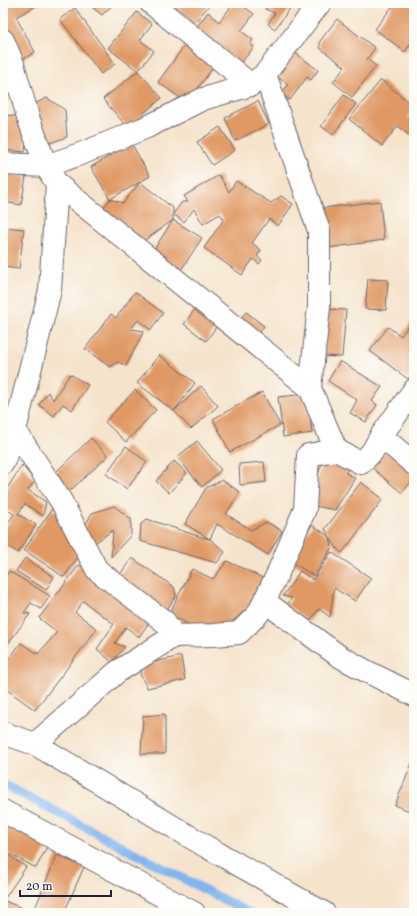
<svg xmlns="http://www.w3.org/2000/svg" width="417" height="916" viewBox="0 0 417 916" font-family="Vollkorn,serif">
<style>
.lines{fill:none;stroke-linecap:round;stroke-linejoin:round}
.stream{stroke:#80b5ee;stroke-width:9}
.building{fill:#e09965}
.street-casing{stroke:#6c666d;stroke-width:24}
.street{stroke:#fff;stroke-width:22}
</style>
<rect width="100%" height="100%" fill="#fdfcf7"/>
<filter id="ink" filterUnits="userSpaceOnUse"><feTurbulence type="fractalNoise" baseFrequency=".025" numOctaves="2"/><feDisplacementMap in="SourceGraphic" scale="8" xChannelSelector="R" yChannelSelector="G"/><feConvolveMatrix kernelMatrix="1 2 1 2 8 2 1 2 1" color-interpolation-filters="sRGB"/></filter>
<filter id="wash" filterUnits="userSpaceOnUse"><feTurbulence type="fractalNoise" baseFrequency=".012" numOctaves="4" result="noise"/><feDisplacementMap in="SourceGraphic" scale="16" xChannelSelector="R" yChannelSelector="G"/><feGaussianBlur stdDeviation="0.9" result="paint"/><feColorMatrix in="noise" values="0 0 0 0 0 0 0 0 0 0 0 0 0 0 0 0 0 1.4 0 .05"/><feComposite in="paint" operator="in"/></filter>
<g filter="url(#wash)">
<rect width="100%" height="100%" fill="#f5e3cb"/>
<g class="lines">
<polyline class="stream" points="3,784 249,913"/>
</g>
<g id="blocks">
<g class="building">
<polygon points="3,3 41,3 16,17 35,52 20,61 3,31 3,9 6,7 3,4"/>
<polygon points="87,3 115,3 102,15"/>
<polygon points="172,3 211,3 195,22"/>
<polygon points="234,3 239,3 254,14 241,31 253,40 250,44 254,47 240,64 195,29 208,12 219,22"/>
<polygon points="270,3 294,3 275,29 268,24 275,13 265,9"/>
<polygon points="390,3 414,3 414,46 410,44 405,52 375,29 392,7"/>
<polygon points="75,8 115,64 101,74 60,19"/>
<polygon points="137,12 152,24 140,40 154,51 138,71 108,48"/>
<polygon points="337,19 375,48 367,59 376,66 352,97 333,82 345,67 320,48 320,41"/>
<polygon points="185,45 214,66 187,103 158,82"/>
<polygon points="293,51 318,70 311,80 307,77 290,100 281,94 288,85 274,74"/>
<polygon points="138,71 162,98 127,127 103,99"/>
<polygon points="381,80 414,106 414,109 408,117 414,122 414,131 410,136 398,126 382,146 349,119"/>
<polygon points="344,95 356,104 333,135 321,126"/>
<polygon points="47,98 65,110 67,137 44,145 30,106"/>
<polygon points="258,101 269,124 235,141 225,118"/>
<polygon points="3,115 28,117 25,152 3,150"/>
<polygon points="220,127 235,150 212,165 197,142"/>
<polygon points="131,143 150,176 140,182 173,208 173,220 137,246 98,215 110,199 123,203 140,182 110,199 91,167"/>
<polygon points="3,173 26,177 21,205 3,202"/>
<polygon points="219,175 229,192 236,181 271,203 281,196 293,204 278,226 269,219 252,243 261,250 257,256 262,260 259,264 253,259 242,275 204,248 224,219 220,214 203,224 194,209 184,222 173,214 182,202 188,202 184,196"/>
<polygon points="380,201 384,240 328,248 323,208"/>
<polygon points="173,220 202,238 179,273 151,254"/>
<polygon points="4,227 24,229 19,269 3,267 3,237"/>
<polygon points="368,279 388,280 386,310 365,309"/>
<polygon points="135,292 163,313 151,330 138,320 131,329 144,331 126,366 118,362 110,367 85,349 111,314 116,318"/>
<polygon points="195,309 217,326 206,341 184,324"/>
<polygon points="326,309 346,310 342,357 322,356"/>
<polygon points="246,312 264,326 257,336 238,321"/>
<polygon points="414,318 414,371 408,379 370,351 388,327 401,336"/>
<polygon points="159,355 195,383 174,411 137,383"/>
<polygon points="340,361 382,387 372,401 377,405 366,422 350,413 357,400 328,381"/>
<polygon points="70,374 88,385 72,410 63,404 54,416 39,405 48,392 53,400"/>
<polygon points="201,386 218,406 191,429 174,411"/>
<polygon points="135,390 156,410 126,442 105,422"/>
<polygon points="262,392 280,425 230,452 213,419"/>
<polygon points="308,394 312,433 283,437 278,397"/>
<polygon points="91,438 108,456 63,497 54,474"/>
<polygon points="197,441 221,470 202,487 177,457"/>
<polygon points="126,446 147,462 127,489 106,474"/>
<polygon points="386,450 414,473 414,478 402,493 371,467"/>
<polygon points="324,457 349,465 346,473 355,478 335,510 310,505 313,490"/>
<polygon points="174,461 187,473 169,493 156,481"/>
<polygon points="264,462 266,482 240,485 239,464"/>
<polygon points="22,465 35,481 28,490 46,502 43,516 25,504 18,514 36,525 18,553 3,543 3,531 14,514 3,507 3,495"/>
<polygon points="222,480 240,492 226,514 251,530 267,522 282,531 268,555 217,524 210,539 185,524 206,488"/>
<polygon points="361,482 383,499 342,553 337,549 325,529"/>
<polygon points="114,506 131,519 131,535 111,557 113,530 92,545 82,531 92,513"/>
<polygon points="52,509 67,520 82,551 64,577 24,550"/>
<polygon points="147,519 201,537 210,539 225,552 217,563 140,541 141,524"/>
<polygon points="312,525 330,537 332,547 314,576 290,561"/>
<polygon points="331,552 371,578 355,601 334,588 330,617 319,609 309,622 287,605 292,598 283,596 300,571 313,580"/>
<polygon points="25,558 54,577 46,590 16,571"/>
<polygon points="132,558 174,587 176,596 163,615 115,581"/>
<polygon points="227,561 263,578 255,601 232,622 197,629 169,614 192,569 213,579"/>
<polygon points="79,565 152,618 139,637 126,627 115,643 125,647 112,662 97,649 114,624 83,601 75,612 97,629 35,710 3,687 3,666 21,643 38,654 57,632 39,618"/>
<polygon points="9,571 50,596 41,609 31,603 24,613 30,614 4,649 3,648 3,580"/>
<polygon points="181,656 185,680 147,688 140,674 145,664"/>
<polygon points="165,714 165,754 141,754 143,716"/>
<polygon points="414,758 414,813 395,805"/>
<polygon points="6,822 48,845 36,868 3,850 3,828"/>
<polygon points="3,851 26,867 3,901"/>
<polygon points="57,855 84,867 64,913 3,913 3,905 5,901 33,913"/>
</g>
</g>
</g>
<g filter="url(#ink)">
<use href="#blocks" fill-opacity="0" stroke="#6c666d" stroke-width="1"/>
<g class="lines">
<defs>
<g id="street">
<polyline points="151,3 251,85"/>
<polyline points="3,40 13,64 28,117 46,166 57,184 50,290 15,430 3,463"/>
<polyline points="3,164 46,166 83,153 147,127 203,99 251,85 265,74 320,3"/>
<polyline points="57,184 310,388"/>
<polyline points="15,430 61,501 97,570 165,622 174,636"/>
<polyline points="381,436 414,464"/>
<polyline points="336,450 361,463 372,452 381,436 414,390"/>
<polyline points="264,601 339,656 366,671 414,695"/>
<polyline points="3,733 35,744 207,847 324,913"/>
<polyline points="35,744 117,672 174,636 214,635 239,633 258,614 277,575 305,509 308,455 336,450 310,388 319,307 319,231 265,74"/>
<polyline points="3,811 194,913"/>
</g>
</defs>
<use href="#street" class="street-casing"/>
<use href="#street" class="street"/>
</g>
</g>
<rect width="417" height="916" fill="none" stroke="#fdfcf7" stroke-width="16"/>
<path d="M20 890v6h91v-6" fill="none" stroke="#22223b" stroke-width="2"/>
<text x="26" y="890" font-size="12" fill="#22223b" stroke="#fdfcf7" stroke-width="3" paint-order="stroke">20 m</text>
</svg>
